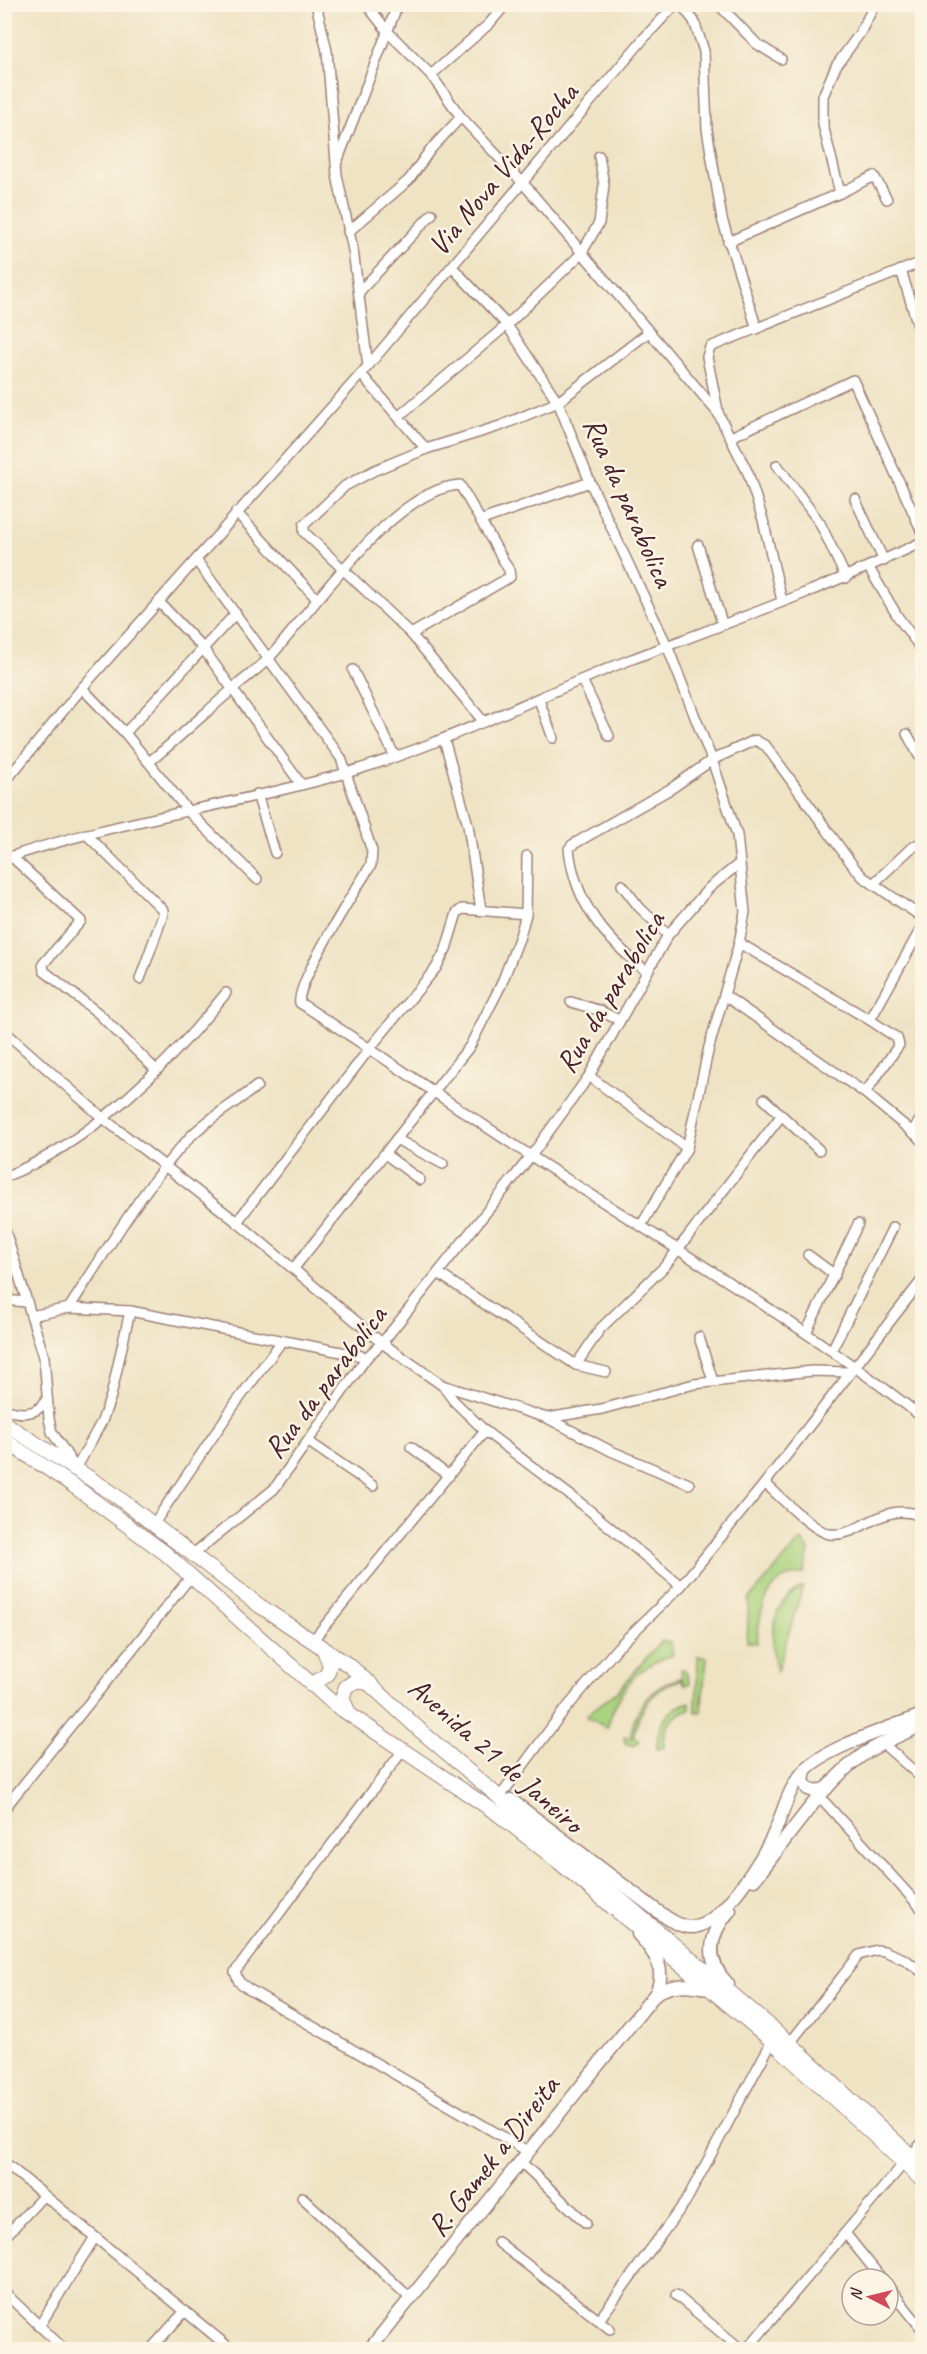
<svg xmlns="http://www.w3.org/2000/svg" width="927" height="2354" viewBox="0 0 927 2354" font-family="Caveat,sans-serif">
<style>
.grass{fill:#abd480;stroke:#7a7a56;stroke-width:1.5}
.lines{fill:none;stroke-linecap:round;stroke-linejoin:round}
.minor-casing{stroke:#9c8178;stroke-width:12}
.secondary-casing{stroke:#9c8178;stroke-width:15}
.primary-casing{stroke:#9c8178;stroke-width:16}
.minor{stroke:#fff;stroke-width:9}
.secondary{stroke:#fff;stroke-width:12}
.primary{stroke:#fff;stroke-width:14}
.labels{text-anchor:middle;stroke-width:5;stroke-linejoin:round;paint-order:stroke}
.street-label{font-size:30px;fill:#4a1f2b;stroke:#fcf5e5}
</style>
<rect width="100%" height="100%" fill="#fcf5e5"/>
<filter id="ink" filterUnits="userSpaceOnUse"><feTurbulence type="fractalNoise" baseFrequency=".0167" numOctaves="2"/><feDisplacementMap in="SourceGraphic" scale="12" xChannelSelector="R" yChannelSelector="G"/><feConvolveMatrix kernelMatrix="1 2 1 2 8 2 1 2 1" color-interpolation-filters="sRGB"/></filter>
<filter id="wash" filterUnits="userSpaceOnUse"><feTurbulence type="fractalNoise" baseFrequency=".008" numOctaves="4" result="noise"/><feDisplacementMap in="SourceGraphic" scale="24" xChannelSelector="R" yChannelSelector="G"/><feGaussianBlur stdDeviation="1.35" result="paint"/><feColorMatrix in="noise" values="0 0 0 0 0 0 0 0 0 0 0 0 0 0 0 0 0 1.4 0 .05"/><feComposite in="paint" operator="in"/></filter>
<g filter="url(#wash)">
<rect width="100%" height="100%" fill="#efe3c4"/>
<g class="grass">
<path d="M801 1540 809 1550 804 1573C797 1576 788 1575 781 1580 763 1593 758 1622 757 1643L747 1642 749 1599Z"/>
<path d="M803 1587 777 1671C769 1641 770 1600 803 1587Z"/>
<path d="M661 1641 671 1642 673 1655C636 1665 617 1692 607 1728L587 1717 589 1713 618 1691Z"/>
<polygon points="698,1656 707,1658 701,1712 696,1712"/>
<path d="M685 1669 690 1683 685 1685 682 1679C652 1689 639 1708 633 1738L639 1739V1742L634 1746 625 1743 624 1737 630 1738C635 1705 651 1687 682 1677L681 1670Z"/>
<path d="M690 1702V1709C672 1715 663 1727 664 1747L657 1749C656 1726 667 1708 690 1702Z"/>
</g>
</g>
<g filter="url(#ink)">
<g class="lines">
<defs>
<g id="minor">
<polyline points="316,4 327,51 337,175 353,250 368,366"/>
<polyline points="366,4 388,32 431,75 461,117 523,183 718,413 748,473 763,520 782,601"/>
<polyline points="681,4 694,21 704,51 707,129 722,219 757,329"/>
<polyline points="718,4 757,44 781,59"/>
<polyline points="431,75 489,24 506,4"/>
<polyline points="337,162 398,4"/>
<polyline points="840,193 874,176 887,199"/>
<polyline points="348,232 409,180 430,150 461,117"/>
<polyline points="728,242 840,193 823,125 823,96 836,66 860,33 875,4"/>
<polyline points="452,267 507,325 558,402 590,482 668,648 712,760 737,835 745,912 739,943 709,1047 687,1148 642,1224"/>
<polyline points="901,270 922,339"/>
<polyline points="359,292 432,214"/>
<polyline points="361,374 426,449"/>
<polyline points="718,411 707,357 710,347 922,262"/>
<polyline points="399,416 507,325 581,254 599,223 604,185 599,156"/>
<polyline points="731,437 853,380 922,532"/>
<polyline points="777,465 820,523 846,578"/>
<polyline points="855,499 884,561"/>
<polyline points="236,512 317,599"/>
<polyline points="482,520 590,482"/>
<polyline points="698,545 722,623"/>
<path d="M196 560 341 758 372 851 371 865C358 885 294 986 300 1003 378 1053 453 1106 531 1156 662 1241 798 1321 922 1417"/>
<polyline points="869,568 898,617 922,650"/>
<polyline points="159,602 202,647 301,784"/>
<polyline points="353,670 394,755"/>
<polyline points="583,682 609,736"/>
<polyline points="82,688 125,733 188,811 257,879"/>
<polyline points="539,700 553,738"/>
<polyline points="483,721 411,634 304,532 304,525 345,486 375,470 426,449 500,426 558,402 649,332"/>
<polyline points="125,733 236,613"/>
<polyline points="907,734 922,761"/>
<polyline points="444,739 468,825 481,910"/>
<path d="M149 762C179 738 206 712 235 687 246 677 260 668 270 657 312 611 394 488 460 485L509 570 510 577 411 634"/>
<polyline points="4,783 82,688 368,366 644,38 676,4"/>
<polyline points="257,794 275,853"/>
<polyline points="86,834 163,910 163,915 140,979"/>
<polyline points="11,856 81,921 43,964 44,971 98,1013 156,1070"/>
<path d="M4 859C116 820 234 806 346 773 445 744 537 696 632 659 730 622 828 587 922 542"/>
<polyline points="873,884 910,849 922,842"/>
<polyline points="622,885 639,907 668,935"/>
<polyline points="739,943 870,1020 922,927"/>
<path d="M646 971C605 938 575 904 569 849L572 845 672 788 712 760 755 740 766 746 854 867 863 877 922 917"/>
<polyline points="724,995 865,1093 922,1140"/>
<polyline points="571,1002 598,1010 619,1020"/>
<polyline points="4,1031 104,1119 237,1222 382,1343 442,1385 454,1401 485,1431 583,1505 681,1586"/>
<polyline points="589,1076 687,1148"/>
<polyline points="865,1093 899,1045 897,1038 870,1020"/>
<polyline points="764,1099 819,1150"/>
<polyline points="912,1132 922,1117"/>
<polyline points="396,1139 443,1164"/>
<polyline points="385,1154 420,1180"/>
<path d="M4 1177C90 1144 170 1063 226 993"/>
<polyline points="237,1222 370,1048 436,968 446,949 457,913 462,909 526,914"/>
<polyline points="4,1227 44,1357 49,1419 52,1432 76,1469 102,1421 111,1396 130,1311"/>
<polyline points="808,1255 835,1275"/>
<polyline points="294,1268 470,1046 501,985 520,936 526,914 527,856"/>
<polyline points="438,1273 576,1365 606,1372"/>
<polyline points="4,1300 26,1302"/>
<path d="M69 1308C107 1250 143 1187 191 1136 210 1117 236 1103 257 1086"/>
<polyline points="31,1316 69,1308 130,1311 367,1357"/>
<polyline points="806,1333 858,1224"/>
<polyline points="699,1337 713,1381"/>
<polyline points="832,1350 893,1227"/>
<polyline points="576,1365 600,1329 665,1266 781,1116"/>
<polyline points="442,1385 547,1418 611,1451 689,1484"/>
<path d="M4 1409C21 1415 37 1416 47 1399"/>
<polyline points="547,1418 602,1409 694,1384 812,1371 849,1372"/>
<polyline points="309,1442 373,1486"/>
<polyline points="411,1447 449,1476"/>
<path d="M765 1483C778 1495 814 1532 830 1534 861 1538 880 1500 922 1516"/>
<polyline points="153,1525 233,1407 282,1341"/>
<polyline points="193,1554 274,1489 367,1357 382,1343 531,1156 589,1076 668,935 709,888 740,863"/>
<polyline points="313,1640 485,1431"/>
<polyline points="882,1743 922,1778"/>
<polyline points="404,1749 235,1972 239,1982 250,1990 529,2152"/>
<polyline points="502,1794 559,1717 618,1647 681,1586 765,1483 922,1280"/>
<polyline points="820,1797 922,1909"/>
<polyline points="4,1809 192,1575"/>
<polyline points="790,2043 859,1955 877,1950 884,1951 906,1960 922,1972"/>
<polyline points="911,2155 922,2143"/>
<polyline points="4,2162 232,2350"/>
<polyline points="521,2162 586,2223"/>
<polyline points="302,2197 411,2299"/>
<polyline points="845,2233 882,2279"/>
<polyline points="4,2238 44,2195"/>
<polyline points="498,2242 610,2329"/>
<polyline points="888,2286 922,2329"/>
<polyline points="5,2293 65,2350"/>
<polyline points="676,2295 742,2350"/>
<polyline points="599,2320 686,2201 772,2041"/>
<polyline points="40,2325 95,2237"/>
<polyline points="150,2350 185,2311"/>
<polyline points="746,2350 905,2162"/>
</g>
<g id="secondary">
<polyline points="805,1771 803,1781 808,1789 816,1792 827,1788"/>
<path d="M511 1800 656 1910C667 1918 680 1928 694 1927 722 1924 765 1856 775 1831 784 1810 789 1786 806 1769 830 1746 890 1728 922 1715"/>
<path d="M754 1880C786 1841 823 1782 864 1754 882 1742 903 1734 922 1725"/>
<path d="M728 1984C704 1960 709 1934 730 1910"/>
<path d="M656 1993C676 1983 689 1984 710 1989"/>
<path d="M369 2350 656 1993C667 1968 655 1953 638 1934"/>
</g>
<g id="primary">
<polyline points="4,1423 111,1492 260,1606 350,1666 422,1732 790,2043 922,2166"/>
<polyline points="4,1440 74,1486 165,1553 334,1704 498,1814 560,1863 772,2041 922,2180"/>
<polyline points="311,1685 327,1675 330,1665 323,1648"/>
<polyline points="349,1713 342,1698 346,1687 355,1681 370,1683"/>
</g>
</defs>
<use href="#minor" class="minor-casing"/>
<use href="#secondary" class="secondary-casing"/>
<use href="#primary" class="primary-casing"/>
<use href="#minor" class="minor"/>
<use href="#secondary" class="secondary"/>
<use href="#primary" class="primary"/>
</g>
</g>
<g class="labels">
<g class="street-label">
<text transform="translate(503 169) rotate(-50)" y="10">Via Nova Vida-Rocha</text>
<text transform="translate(629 502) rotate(66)" y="10">Rua da parabolica</text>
<text transform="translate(610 992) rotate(-59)" y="10">Rua da parabolica</text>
<text transform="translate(325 1382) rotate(-53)" y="10">Rua da parabolica</text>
<text transform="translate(496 1755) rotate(41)" y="10">Avenida 21 de Janeiro</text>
<text transform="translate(493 2156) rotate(-52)" y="10">R. Gamek a Direita</text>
</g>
</g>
<rect width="927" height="2354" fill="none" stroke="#fcf5e5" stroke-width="24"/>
<g transform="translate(870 2297) rotate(277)"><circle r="28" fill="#fcf5e5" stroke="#b59f9b" stroke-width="1.5"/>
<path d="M0-4.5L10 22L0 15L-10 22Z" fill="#d1495b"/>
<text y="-9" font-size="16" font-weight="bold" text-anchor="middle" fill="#4a1f2b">N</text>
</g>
</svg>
